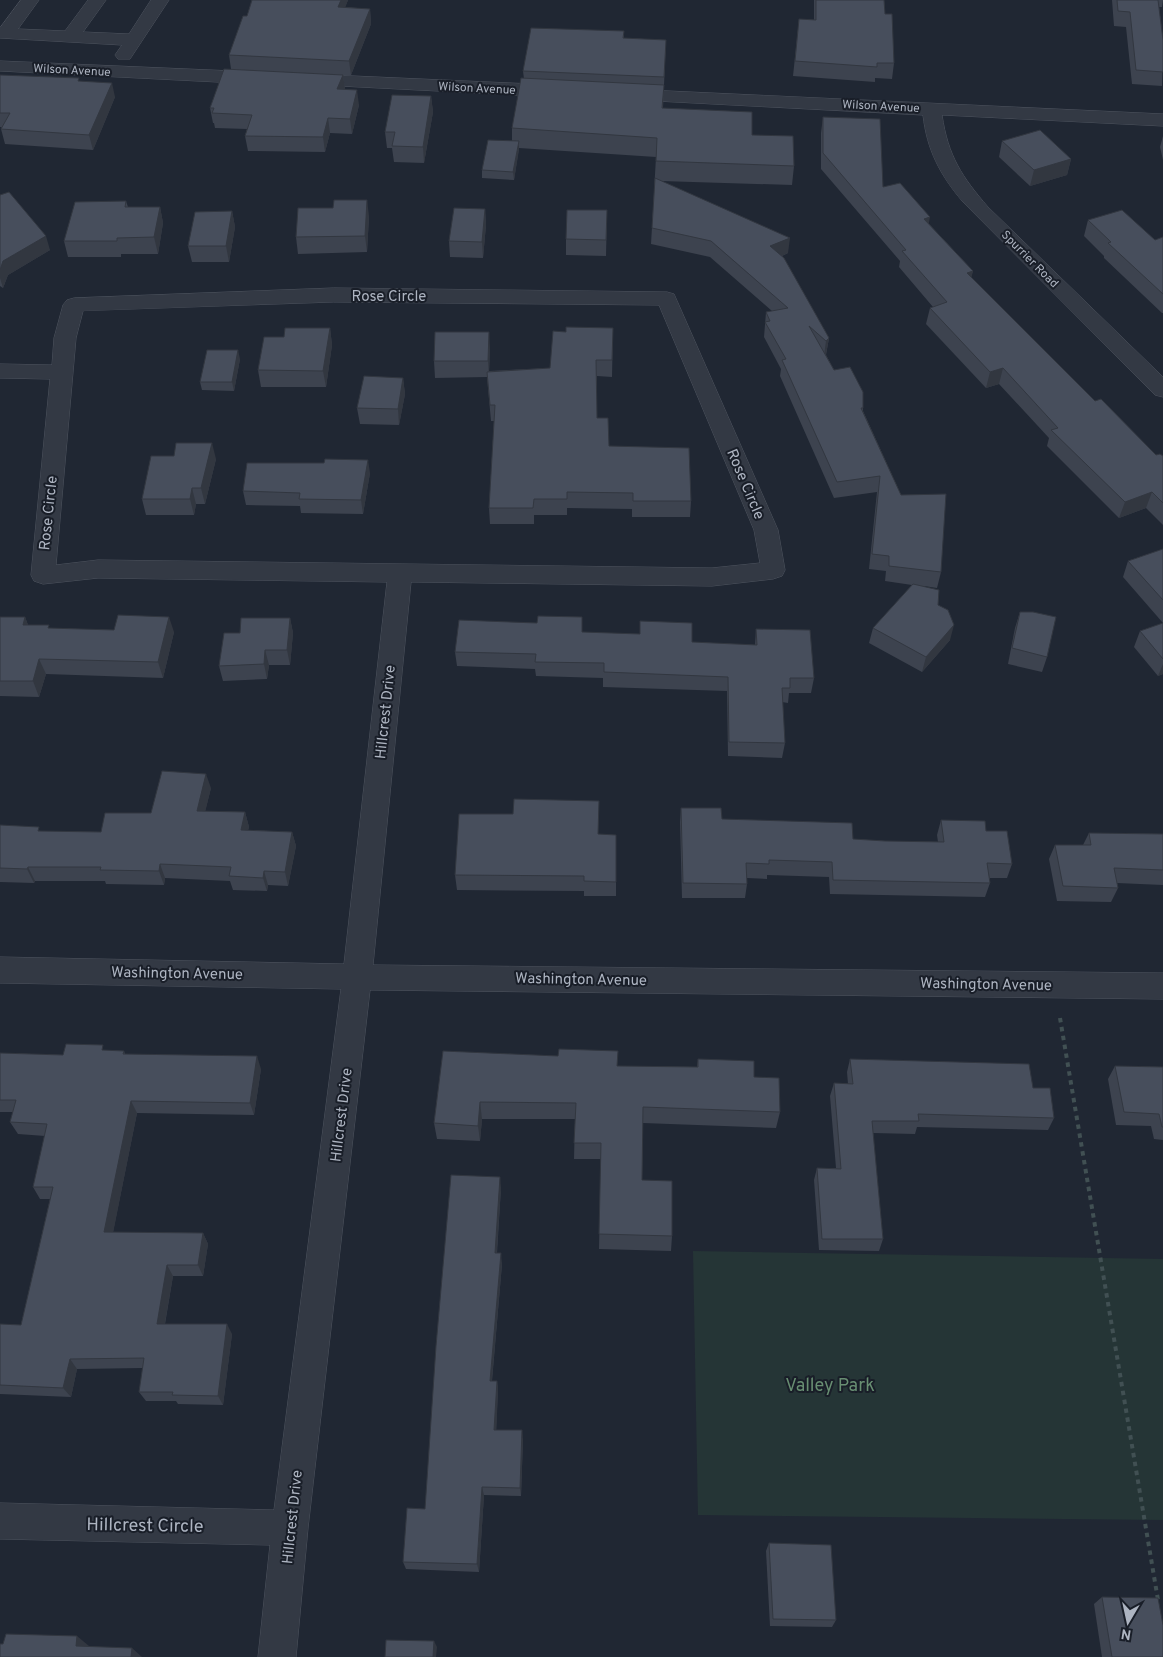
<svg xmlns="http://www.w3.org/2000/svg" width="1163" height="1657" viewBox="0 0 1163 1657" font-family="Overpass,sans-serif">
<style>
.green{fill:#253536}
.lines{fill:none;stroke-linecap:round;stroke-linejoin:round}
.minor-casing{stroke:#4e545f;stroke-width:1}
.path{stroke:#415053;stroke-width:4;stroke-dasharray:4.5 4.5;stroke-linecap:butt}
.minor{fill:#333944;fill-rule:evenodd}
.wall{fill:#3d434f}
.shaded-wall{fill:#323740}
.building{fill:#474e5c;stroke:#323740}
.labels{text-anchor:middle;stroke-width:4;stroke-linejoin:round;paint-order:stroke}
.far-street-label{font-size:12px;fill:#adb4c1;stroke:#191e28}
.street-label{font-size:15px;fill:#adb4c1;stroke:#191e28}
.near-park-label{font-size:18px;fill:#688e72;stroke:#191e28}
.near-street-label{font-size:18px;fill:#adb4c1;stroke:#191e28}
</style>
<rect width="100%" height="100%" fill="#202733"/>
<polygon class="green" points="693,1251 1163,1259 1163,1520 698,1515"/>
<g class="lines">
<defs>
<g id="minor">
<polygon points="21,0 39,0 18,29 65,31 88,0 106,0 83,32 129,34 151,0 169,0 130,59 118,59 115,55 122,45 0,38 0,28"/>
<polygon points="0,61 257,72 264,74 266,78 264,82 257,84 0,71"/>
<polygon points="308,74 555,85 562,87 564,91 562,95 555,97 301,84 299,80 301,76"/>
<path d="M625 89 1163 114V126L942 115C948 156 962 177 988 207L1163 377V397L1155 395 963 202C940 175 927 150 923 115L618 99 616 95 618 91Z"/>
<path d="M334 288 667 292 674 294 778 530 785 570 782 576 773 579 712 586 411 582 373 965 1163 973V999L370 990 308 1528 296 1657H258L270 1545 0 1539V1503L274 1510 341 989 0 983V957L344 964 387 582 98 578 43 584 34 581 31 575 50 379 0 378V364L52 365 54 338 63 305 67 300 74 298ZM334 302 659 305 754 530 760 563 712 568 98 560 56 565 76 338 83 311Z"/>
</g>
</defs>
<use href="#minor" class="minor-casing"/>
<polyline class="path" points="1060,1018 1158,1600"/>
<use href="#minor" class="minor"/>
</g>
<g class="wall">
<polygon points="252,0 348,0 345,7 370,9 371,24 351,75 343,75 345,89 359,105 352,134 330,133 325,152 248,151 245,136 247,129 215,128 214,123 213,123 210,108 231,69 229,55 247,16"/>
<polygon points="814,0 884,0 885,14 894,63 892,79 875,78 875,82 793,76 799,19 814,20"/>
<polygon points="1112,0 1163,0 1162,7 1159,7 1163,40 1162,86 1132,84 1126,27 1114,26"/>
<polygon points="624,31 624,38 666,40 663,108 752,135 794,166 792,185 661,181 788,253 782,256 829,338 826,355 834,370 863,408 863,411 901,495 941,572 937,588 924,586 938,605 950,640 922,672 869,643 873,628 912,585 885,581 886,571 869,569 877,492 834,498 780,376 781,369 764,337 766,312 772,311 710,257 651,244 656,157 519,148 514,180 482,178 482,170 512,141 512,128 524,79 523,71"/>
<polygon points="0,75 80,81 115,97 93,150 5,144 1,129 2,127 0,127"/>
<polygon points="431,96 433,112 424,163 394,162 392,148 387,148 385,132"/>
<polygon points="823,117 883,187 929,224 973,271 971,277 1095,401 1156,455 1163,456 1163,525 1146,508 1119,518 1047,446 1049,438 999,384 986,388 926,324 930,308 933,307 899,267 900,261 821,169 821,133"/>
<polygon points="1163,136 1163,160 1160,147"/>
<polygon points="1002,141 1071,159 1067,175 1030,186 999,157"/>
<polygon points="0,195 50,250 8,275 3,288 0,286"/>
<polygon points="126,201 128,207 160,207 163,223 158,254 121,254 121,257 68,257 64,241"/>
<polygon points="333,208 369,216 367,252 298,254 296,237"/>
<polygon points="485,209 486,225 483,258 450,257 449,241"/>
<polygon points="607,210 606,256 566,255 566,239"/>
<polygon points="232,211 235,227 229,262 192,262 188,246"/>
<polygon points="1088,220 1155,240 1163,237 1163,313 1162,313 1104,258 1104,256 1084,236"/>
<polygon points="330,328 332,345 326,387 261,387 258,370 284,337"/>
<polygon points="613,328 612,377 597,376 597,418 609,446 691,501 690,517 632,517 632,509 567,508 567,515 534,515 534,524 490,524 489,508 494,421 491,421 487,377 435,378 434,361 490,348 489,371 550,368 566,332"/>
<polygon points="240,359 234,391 202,390 200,382"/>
<polygon points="403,378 405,394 399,425 360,424 357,408"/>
<polygon points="216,459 205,504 196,504 194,515 146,515 142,499"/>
<polygon points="370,473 363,514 301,513 300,506 246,505 243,491"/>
<polygon points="1163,549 1163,623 1123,577 1128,561"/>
<polygon points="1020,612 1047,657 1042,672 1008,664 1015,628"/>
<polygon points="0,617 25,617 28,625 50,628 174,632 163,678 46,674 39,697 0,696"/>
<polygon points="290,618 293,633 290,665 269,665 267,679 223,681 219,666 240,633"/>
<polygon points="537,623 582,632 692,642 755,645 756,629 814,678 811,693 789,693 788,703 782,702 785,743 782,758 728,756 727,691 603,687 603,678 536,676 535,669 457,666 455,652"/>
<polygon points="1163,623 1163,674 1158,676 1134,647 1140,631"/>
<polygon points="211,788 205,811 245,812 249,827 248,830 292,832 296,846 288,886 268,885 267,891 233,890 230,881 165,878 164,885 106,884 105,881 35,881 34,883 0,882 0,825 41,831 101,832 151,813"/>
<polygon points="681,808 722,819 853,839 885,841 938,842 937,835 941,820 1012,864 1007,878 990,878 990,883 985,897 830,894 829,877 767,875 767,879 747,878 747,884 745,898 682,898 680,822"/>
<polygon points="1089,833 1163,834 1163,885 1117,883 1118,888 1111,902 1057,901 1049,859 1055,845 1083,845"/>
<polygon points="598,834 616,882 616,896 584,896 584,891 457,890 455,875"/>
<polygon points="105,1050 124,1051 125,1054 261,1069 254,1115 137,1113 113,1232 203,1233 208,1244 203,1276 173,1276 165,1324 232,1334 223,1405 178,1404 176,1401 146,1401 139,1392 143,1368 77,1369 71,1397 0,1394 0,1324 21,1325 50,1199 40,1199 33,1187 45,1136 18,1134 10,1122 13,1112 0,1112 0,1053 63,1055"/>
<polygon points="443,1051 617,1066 697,1067 698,1059 754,1077 780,1112 776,1128 643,1123 642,1180 672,1236 671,1251 599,1249 601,1159 574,1159 575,1119 482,1119 480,1141 437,1139 434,1123"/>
<polygon points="850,1059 1033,1088 1054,1118 1048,1130 917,1127 915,1134 873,1133 883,1239 879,1251 819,1250 814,1180 817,1168 836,1168 830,1096 834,1083 848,1084 847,1072"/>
<polygon points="1115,1066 1163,1067 1163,1140 1154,1139 1151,1126 1116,1125 1108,1079"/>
<polygon points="501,1188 497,1253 502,1264 492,1381 497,1381 498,1390 496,1430 523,1439 521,1496 484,1495 479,1572 406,1569 403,1562 425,1509"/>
<polygon points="769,1543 836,1620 832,1627 770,1626 766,1551"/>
<polygon points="1102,1597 1163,1657 1102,1657 1094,1604"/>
</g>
<g class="shaded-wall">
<polygon points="341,0 348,0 340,21 338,7"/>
<polygon points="370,9 371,24 351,75 349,61"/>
<polygon points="343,75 345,89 337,89"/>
<polygon points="112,83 115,97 93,150 89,135"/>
<polygon points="357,90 359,105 352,134 350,119"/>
<polygon points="431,96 433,112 424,163 423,147"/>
<polygon points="328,118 330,133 325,152 323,137"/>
<polygon points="519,141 519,150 514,180 513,172"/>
<polygon points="1071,159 1067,175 1030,186 1034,170"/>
<polygon points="367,200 369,216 367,252 365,236"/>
<polygon points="160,207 163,223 158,254 154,237"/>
<polygon points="485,209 486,225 483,258 482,242"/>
<polygon points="232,211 235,227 229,262 226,246"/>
<polygon points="930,217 927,233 924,219"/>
<polygon points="46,236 50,250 8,275 3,288 0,278 0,270 3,261"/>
<polygon points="790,238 788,253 768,262 770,246"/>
<polygon points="973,271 969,287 967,273"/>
<polygon points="330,328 332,345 326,387 323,371"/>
<polygon points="489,332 490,348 489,377 488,361"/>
<polygon points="829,338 826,354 824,356 826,341"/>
<polygon points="238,350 240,359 234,391 232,382"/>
<polygon points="1003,368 999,384 986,388 990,372"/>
<polygon points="403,378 405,394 399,425 398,409"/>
<polygon points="212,443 216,459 205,504 201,488"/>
<polygon points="368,460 370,473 363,514 361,500"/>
<polygon points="192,488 196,504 194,515 190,499"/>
<polygon points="1152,492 1146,508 1119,518 1125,502"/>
<polygon points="25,617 31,633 23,625"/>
<polygon points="169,617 174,632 163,678 158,662"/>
<polygon points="290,618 293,633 290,665 287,650"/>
<polygon points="954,625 950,640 922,672 926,657"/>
<polygon points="265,650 269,665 267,679 264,664"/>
<polygon points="39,659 46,674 39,697 33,681"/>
<polygon points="1163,664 1163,674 1158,676"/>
<polygon points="206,774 211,788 202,825 197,811"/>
<polygon points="245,812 249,827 245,844 241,830"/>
<polygon points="292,832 296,846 288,886 285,872"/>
<polygon points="160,864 165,878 164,885 159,871"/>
<polygon points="28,867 35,881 34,883 27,869"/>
<polygon points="264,871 268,885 267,891 263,878"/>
<polygon points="257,1056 261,1069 254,1115 250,1103"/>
<polygon points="131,1101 137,1113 111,1243 104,1232"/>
<polygon points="480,1102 482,1119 480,1141 478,1126"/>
<polygon points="500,1177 501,1188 496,1263 495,1253"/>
<polygon points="203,1233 208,1244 203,1276 198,1265"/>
<polygon points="501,1253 502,1264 491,1390 490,1381"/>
<polygon points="167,1265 173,1276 163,1334 157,1324"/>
<polygon points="227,1324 232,1334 223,1405 218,1396"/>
<polygon points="70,1359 77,1369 71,1397 63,1388"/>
<polygon points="497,1381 498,1390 496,1439 494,1430"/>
<polygon points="522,1430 523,1439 521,1496 520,1488"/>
<polygon points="482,1487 484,1495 479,1572 477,1564"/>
<polygon points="77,1636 89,1646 88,1655 76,1646"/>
<polygon points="434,1641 437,1647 436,1657 433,1657"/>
<polygon points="132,1648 142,1657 131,1657"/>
</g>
<g class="building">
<polygon points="252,0 341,0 338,7 370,9 349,61 229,55 243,16 247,16"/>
<polygon points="816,0 884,0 885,14 892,14 894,63 877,63 877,67 795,61 799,19 816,20"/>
<polygon points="1117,0 1158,0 1163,40 1163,72 1136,70 1130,12 1118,11"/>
<polygon points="531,28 624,31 623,38 666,40 664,77 523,71"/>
<polygon points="224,69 343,75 337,89 357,90 350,119 328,118 323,137 245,136 252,115 212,113 214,108 210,108"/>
<polygon points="0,75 79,78 78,81 112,83 89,135 1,129 10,113 0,113"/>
<polygon points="521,78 664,85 662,108 752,112 752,135 793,136 794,166 656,161 657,138 512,128"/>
<polygon points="392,95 431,96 423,147 392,146 395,132 385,132"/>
<polygon points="823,117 880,119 883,187 900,183 930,217 924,219 973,271 967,273 1095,401 1101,399 1156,455 1160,454 1163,456 1163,503 1152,492 1125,502 1051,430 1058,428 1003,368 990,372 930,308 947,302 902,251 906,250 823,153"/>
<polygon points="1040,130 1071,159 1034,170 1002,141"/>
<polygon points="488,140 519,141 513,172 482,170"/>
<polygon points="655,178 790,238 770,246 784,258 829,338 826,341 809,326 834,370 850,367 863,392 863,408 861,408 901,495 946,494 941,572 889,566 889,556 872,554 880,476 837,482 782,360 786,359 765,322 770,321 766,312 788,308 711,241 652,228"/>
<polygon points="9,192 46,236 3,261 0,270 0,195"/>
<polygon points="334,200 367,200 365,236 296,237 298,208 333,208"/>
<polygon points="126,201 125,207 160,207 154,237 117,238 117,241 64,241 75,202"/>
<polygon points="454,208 485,209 482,242 449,241"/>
<polygon points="567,210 607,210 606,240 566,239"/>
<polygon points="1122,210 1155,240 1163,237 1163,294 1108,243 1111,242 1088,220"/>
<polygon points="232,211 226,246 188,246 195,212"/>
<polygon points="566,327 613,328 612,360 596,360 597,418 608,418 609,446 689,448 691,501 633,501 633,493 567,492 567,499 534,499 533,508 489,508 495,405 490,405 487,372 550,368 553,331 566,332"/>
<polygon points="285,328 330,328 323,371 258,370 264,337 284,337"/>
<polygon points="435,332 489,332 488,361 434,361"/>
<polygon points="207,350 238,350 232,382 200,382"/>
<polygon points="364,376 403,378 398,409 357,408"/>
<polygon points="176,443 212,443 201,488 192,488 190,499 142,499 151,456 174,456"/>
<polygon points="325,459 368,460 361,500 299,499 300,493 243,491 247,463 324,463"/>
<polygon points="1163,549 1163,600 1128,561"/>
<polygon points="913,584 939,590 938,605 948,610 954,625 926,657 873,628"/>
<polygon points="1020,612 1033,612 1056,617 1047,657 1012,648"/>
<polygon points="118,615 169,617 158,662 39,659 33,681 0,681 0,617 25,617 23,625 49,625 48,628 114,630"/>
<polygon points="538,616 582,617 582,632 640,634 640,621 692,623 692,642 757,645 756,629 810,630 814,678 790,678 790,688 782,688 785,743 729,742 728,677 604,672 604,663 535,662 536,654 455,652 459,620 537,623"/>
<polygon points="241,618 290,618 287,650 265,650 264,664 219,666 224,633 240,633"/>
<polygon points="1163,623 1163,659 1140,631"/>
<polygon points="162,771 206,774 197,811 245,812 241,830 292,832 285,872 264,871 263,878 229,876 231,867 160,864 159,871 100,870 101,867 28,867 27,869 0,868 0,825 39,827 38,831 101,832 105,813 151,813"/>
<polygon points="514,799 599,801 598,834 616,835 616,882 584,881 584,876 455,875 459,814 513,814"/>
<polygon points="681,808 721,808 722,819 852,823 853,839 885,841 944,842 941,820 985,821 986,831 1007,831 1012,864 987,863 990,883 833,880 832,862 769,860 769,864 746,863 747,884 683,883"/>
<polygon points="1089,833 1163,834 1163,870 1114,868 1118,888 1063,886 1055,845 1091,845"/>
<polygon points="66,1044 103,1045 102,1050 124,1051 123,1054 257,1056 250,1103 131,1101 104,1232 203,1233 198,1265 167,1265 157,1324 227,1324 218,1396 172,1395 173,1392 139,1392 144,1358 70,1359 63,1388 0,1385 0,1324 21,1325 53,1187 33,1187 47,1124 10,1122 16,1100 0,1100 0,1053 63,1055"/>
<polygon points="559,1049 618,1051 617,1066 698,1067 698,1059 754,1061 754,1077 779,1078 780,1112 643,1107 642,1180 672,1181 672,1236 599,1234 601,1143 574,1143 576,1103 480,1102 478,1126 434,1123 443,1051 558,1056"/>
<polygon points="850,1059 1029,1064 1033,1088 1050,1088 1054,1118 918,1114 919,1121 872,1121 883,1239 822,1239 817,1168 841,1169 834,1083 853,1084"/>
<polygon points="1115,1066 1163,1067 1163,1127 1162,1127 1159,1114 1124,1112"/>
<polygon points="451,1175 500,1177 495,1253 501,1253 490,1381 497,1381 494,1430 522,1430 520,1488 482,1487 477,1564 403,1562 407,1508 425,1509 436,1346"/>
<polygon points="769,1543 831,1545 836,1620 773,1619"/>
<polygon points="1102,1597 1158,1598 1163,1625 1163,1657 1112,1657"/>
<polygon points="6,1634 77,1636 76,1646 132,1648 131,1657 0,1657 0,1644 3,1644"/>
<polygon points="386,1640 434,1641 433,1657 385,1657"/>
</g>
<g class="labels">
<g class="far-street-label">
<text transform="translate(72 70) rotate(3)" y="4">Wilson Avenue</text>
<text transform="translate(477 88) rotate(3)" y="4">Wilson Avenue</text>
<text transform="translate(881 106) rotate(3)" y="4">Wilson Avenue</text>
<text transform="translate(1030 259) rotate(45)" y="4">Spurrier Road</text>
</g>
<g class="street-label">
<text x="389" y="301">Rose Circle</text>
<text transform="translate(746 484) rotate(67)" y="5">Rose Circle</text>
<text transform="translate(48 513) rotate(-84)" y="5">Rose Circle</text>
<text transform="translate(385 712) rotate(-84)" y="5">Hillcrest Drive</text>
<text transform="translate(177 973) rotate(1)" y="5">Washington Avenue</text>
<text transform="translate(581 979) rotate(1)" y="5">Washington Avenue</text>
<text transform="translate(986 984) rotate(1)" y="5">Washington Avenue</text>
<text transform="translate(341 1115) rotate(-83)" y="5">Hillcrest Drive</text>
<text transform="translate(292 1517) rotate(-84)" y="5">Hillcrest Drive</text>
</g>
<g class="near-park-label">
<text x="830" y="1391">Valley Park</text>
</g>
<g class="near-street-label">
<text transform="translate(145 1525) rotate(1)" y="6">Hillcrest Circle</text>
</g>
</g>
<g transform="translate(1128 1622) rotate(189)" stroke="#191e28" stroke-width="4" paint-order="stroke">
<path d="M0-4L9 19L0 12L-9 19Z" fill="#adb4c1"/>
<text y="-8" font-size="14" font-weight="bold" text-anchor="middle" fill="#adb4c1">N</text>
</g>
</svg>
